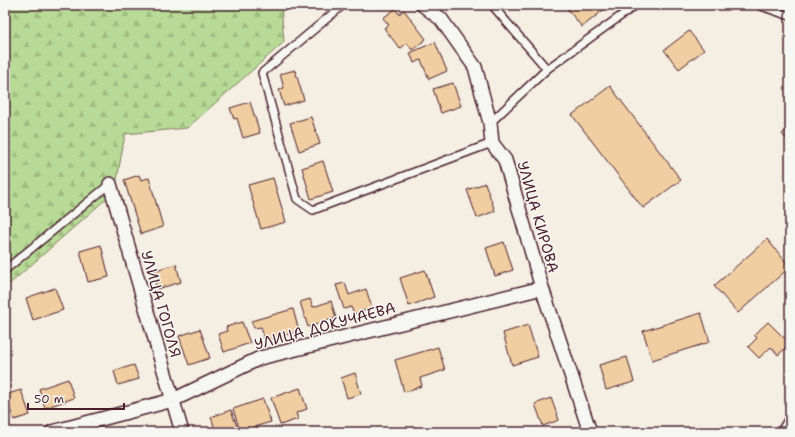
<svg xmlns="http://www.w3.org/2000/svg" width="795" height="437" viewBox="0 0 795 437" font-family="'Shantell Sans',sans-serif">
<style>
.forest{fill:url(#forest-firs);stroke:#807d60}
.building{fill:#f0cea1;stroke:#4a1f2b}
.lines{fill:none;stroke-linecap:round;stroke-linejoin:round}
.lane-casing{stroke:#4a1f2b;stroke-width:10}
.street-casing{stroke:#4a1f2b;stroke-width:16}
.lane{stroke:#f6f6f2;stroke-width:7}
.street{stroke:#f6f6f2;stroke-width:13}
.labels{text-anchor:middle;stroke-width:3;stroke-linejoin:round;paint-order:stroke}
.street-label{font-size:15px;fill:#4a1f2b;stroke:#f6f6f2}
</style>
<defs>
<pattern id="forest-firs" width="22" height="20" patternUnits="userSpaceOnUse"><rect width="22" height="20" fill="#b7db96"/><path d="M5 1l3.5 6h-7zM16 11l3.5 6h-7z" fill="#9fbc81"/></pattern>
</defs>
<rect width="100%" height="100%" fill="#f5eee2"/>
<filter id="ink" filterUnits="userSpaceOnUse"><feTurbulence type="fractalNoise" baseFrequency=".025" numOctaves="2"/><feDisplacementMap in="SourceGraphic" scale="8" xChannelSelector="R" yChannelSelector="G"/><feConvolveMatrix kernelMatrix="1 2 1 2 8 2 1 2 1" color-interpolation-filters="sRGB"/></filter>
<g filter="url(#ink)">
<polygon class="forest" points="5,5 281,5 284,42 187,128 125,134 115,191 5,288"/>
<g class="building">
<polygon points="564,5 610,5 582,27"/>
<polygon points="395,9 399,14 404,10 426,39 412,50 407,43 400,49 384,28 389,25 383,18"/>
<polygon points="689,31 704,50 679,69 664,50"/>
<polygon points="435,42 447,71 429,79 421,60 414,63 410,53"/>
<polygon points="295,70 304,100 284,106 279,90 284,88 280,74"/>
<polygon points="453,83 461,106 441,113 433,89"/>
<polygon points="610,86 681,180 643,208 572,115"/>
<polygon points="250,102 260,133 243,138 237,118 234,119 230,108"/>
<polygon points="311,117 320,144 299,151 290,123"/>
<polygon points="790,127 790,143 782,134"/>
<polygon points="323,161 333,192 311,199 302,168"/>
<polygon points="139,175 141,180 149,178 163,227 141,234 124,180"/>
<polygon points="273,178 286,222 261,229 248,185"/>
<polygon points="485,183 495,211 477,218 467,190"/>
<polygon points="767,239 790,267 738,313 714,286"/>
<polygon points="504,242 513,270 495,276 486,248"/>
<polygon points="101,245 109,277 88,282 80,251"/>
<polygon points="176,264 181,282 157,289 152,271"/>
<polygon points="425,270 434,297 409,306 400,278"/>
<polygon points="345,283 349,295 366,289 372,308 354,314 351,307 344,309 336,285"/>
<polygon points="55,288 63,310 33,320 26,298"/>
<polygon points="310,299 313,307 331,301 336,318 308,327 300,302"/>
<polygon points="293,309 299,331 265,341 261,327 254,328 251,321"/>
<polygon points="701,313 710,342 652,360 643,331"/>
<polygon points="242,322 250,343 224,352 218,334 227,331 226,327"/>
<polygon points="768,322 790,344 778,355 771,347 759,358 748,347 757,338 754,335"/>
<polygon points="528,325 538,357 512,365 503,333"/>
<polygon points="200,329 210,358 189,365 179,336"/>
<polygon points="438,347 445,370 420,378 422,386 404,392 395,360"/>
<polygon points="627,357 634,382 606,390 599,365"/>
<polygon points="134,365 139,379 118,385 114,371"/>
<polygon points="355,373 361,394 347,398 341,378"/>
<polygon points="68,379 74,398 45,408 39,389"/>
<polygon points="300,388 307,409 296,413 298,419 280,425 271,398"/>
<polygon points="21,390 30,415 14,420 5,395"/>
<polygon points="551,398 559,420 543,426 535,404"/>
<polygon points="263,399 271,422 240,431 233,409"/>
<polygon points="231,410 239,432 216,432 211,417"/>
</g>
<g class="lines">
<defs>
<g id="lane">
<polyline points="343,5 262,73 297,199 313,210 492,143"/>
<polyline points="492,5 547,69"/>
<polyline points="758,5 790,16"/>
<polyline points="490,123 547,69 636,5"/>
<polyline points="5,270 110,184"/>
</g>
<g id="street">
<polyline points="423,5 441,19 475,67 490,123 492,143 505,160 542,288 590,432"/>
<polyline points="110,184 182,432"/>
<polyline points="52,432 173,400 260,358 542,288"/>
<polyline points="784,432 790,422"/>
</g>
</defs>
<use href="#lane" class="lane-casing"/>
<use href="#street" class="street-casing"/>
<use href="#lane" class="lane"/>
<use href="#street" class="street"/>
</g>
</g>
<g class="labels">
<g class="street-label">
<text transform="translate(538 217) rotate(74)" y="5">УЛИЦА КИРОВА</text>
<text transform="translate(161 304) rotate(74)" y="5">УЛИЦА ГОГОЛЯ</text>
<text transform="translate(325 326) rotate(-15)" y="5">УЛИЦА ДОКУЧАЕВА</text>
</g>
</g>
<rect width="795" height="437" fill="none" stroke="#f6f6f2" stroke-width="20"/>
<rect x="10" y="10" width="775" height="417" fill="none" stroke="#4a1f2b" stroke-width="1.5" filter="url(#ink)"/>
<path d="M28 403v6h96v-6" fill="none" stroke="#4a1f2b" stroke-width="2"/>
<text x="34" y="403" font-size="12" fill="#4a1f2b" stroke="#f6f6f2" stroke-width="3" paint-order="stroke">50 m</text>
</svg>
